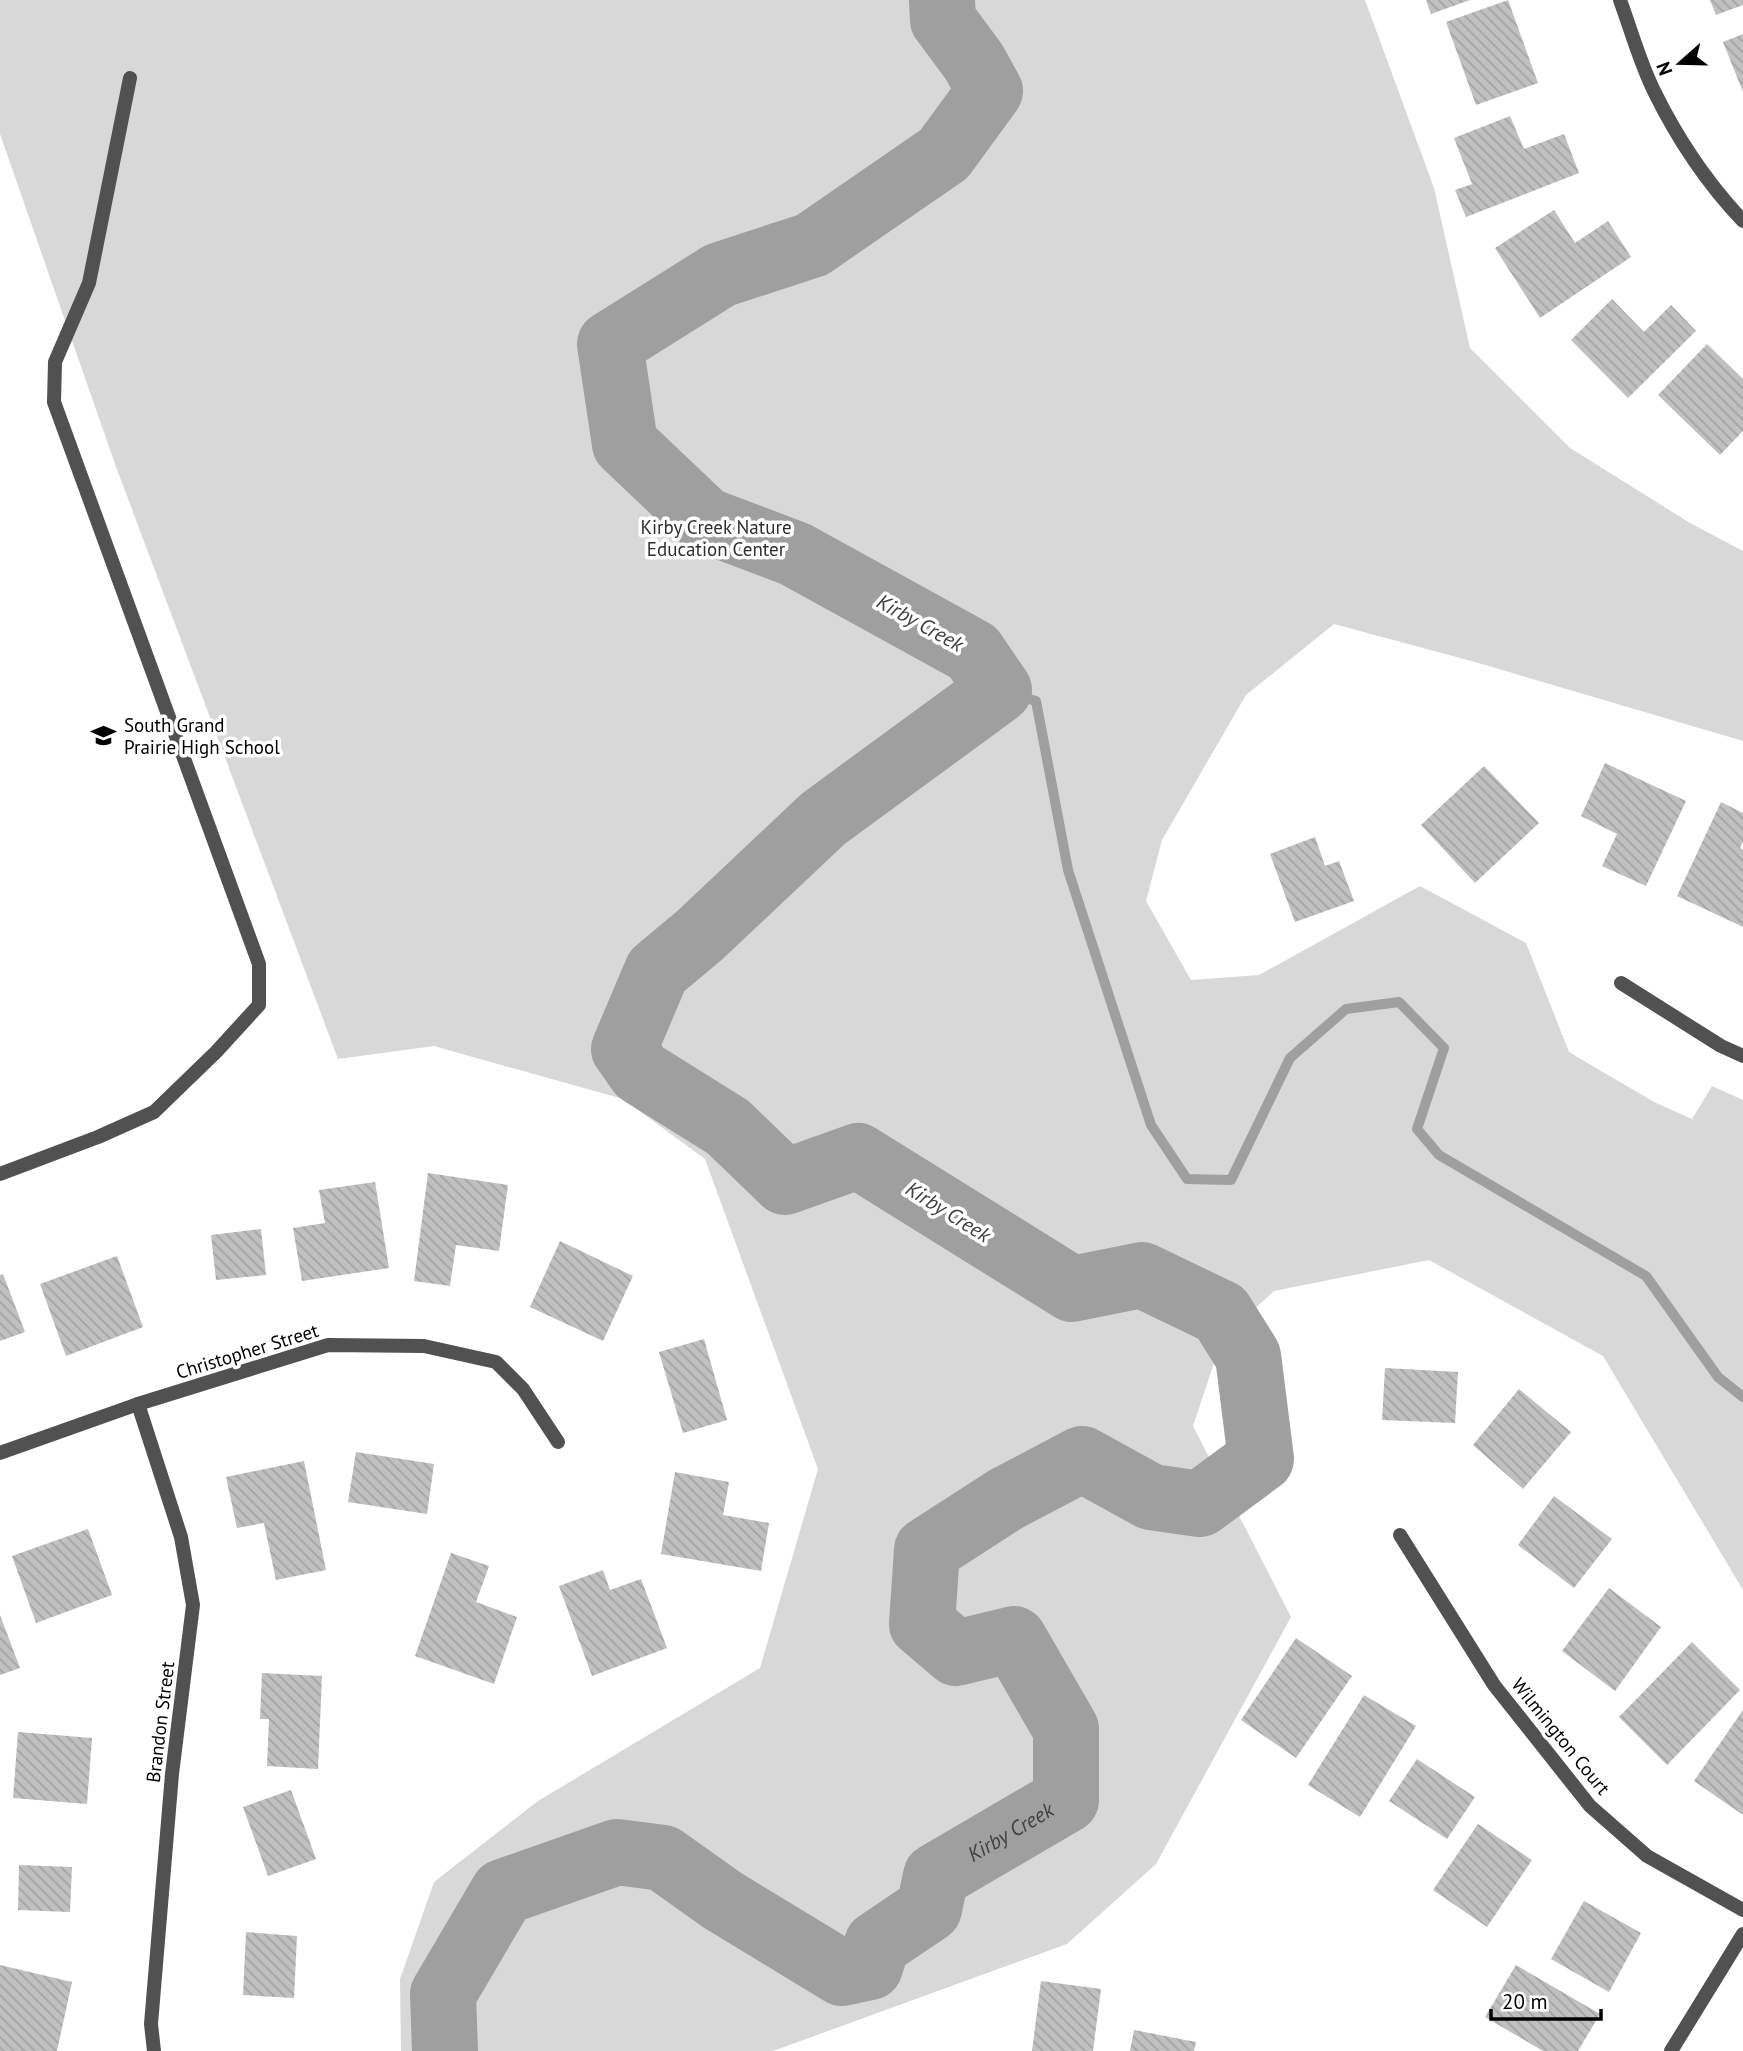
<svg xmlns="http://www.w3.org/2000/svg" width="1743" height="2051" viewBox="0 0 1743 2051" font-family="'PT Sans',sans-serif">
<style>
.green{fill:#d8d8d8}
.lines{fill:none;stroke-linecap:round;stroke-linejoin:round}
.stream{stroke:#9f9f9f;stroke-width:10}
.river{stroke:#9f9f9f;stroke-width:66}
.building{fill:url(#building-back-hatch)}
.service{stroke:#515151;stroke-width:14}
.minor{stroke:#515151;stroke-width:14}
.labels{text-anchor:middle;stroke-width:7;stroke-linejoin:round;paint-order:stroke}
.park-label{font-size:19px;fill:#2f2f2f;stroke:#fff}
.poi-label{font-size:19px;fill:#000;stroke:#fff;text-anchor:start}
.street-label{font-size:19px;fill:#000;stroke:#fff}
.water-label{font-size:21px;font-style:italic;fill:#404040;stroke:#fff}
</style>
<defs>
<pattern id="building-back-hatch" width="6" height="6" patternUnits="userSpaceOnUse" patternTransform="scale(1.75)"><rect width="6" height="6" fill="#c0c0c0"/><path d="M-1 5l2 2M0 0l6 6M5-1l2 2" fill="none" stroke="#a3a3a3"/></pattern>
</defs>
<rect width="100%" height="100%" fill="#fff"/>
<polygon class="green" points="0,0 1365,0 1434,188 1470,348 1570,448 1690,523 1743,551 1743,741 1475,662 1334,624 1246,695 1162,840 1146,901 1191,980 1259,975 1420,886 1526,943 1569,1052 1654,1102 1692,1119 1712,1086 1743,1100 1743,1590 1603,1356 1429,1260 1274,1291 1222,1339 1193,1426 1291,1617 1156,1864 1067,1944 773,2051 401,2051 400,1979 434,1882 538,1801 760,1668 818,1469 705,1159 623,1099 455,1052 434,1046 338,1059 115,464 0,134"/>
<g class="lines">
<polyline class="stream" points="999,690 1036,701 1068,870 1151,1125 1187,1179 1231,1180 1290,1058 1346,1009 1399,1002 1444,1048 1417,1129 1439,1155 1646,1276 1718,1377 1743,1397"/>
<path class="river" id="s1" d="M445 2051 443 1994 503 1892 617 1852 663 1858 722 1900 842 1973 870 1967 877 1944 929 1909 936 1876 1066 1800V1729L1014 1639 956 1653 922 1624 927 1550 1006 1499 1082 1459 1151 1497 1200 1504 1261 1459 1248 1356 1221 1313 1142 1275 1072 1289 858 1156 785 1182 728 1127 640 1072 624 1049 657 971 700 935 823 819 999 690 973 652 795 554 705 520 625 444 610 344 720 275 812 245 944 154 990 91 974 62 943 20 942 0"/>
</g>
<g class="building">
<polygon points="1426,0 1470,0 1431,14"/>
<polygon points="1508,0 1538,83 1476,105 1446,22"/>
<polygon points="1710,0 1743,0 1743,5 1716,15"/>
<polygon points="1743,34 1743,92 1723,42"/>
<polygon points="1510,116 1524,149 1564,134 1579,173 1466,217 1455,190 1472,184 1454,138"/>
<polygon points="1554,210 1575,243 1608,221 1631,257 1540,318 1495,248"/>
<polygon points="1612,299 1644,332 1671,305 1696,331 1628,398 1571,340"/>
<polygon points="1707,344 1743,379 1743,431 1720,455 1658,395"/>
<polygon points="1605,763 1686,801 1646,886 1602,866 1617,834 1581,816"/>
<polygon points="1484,766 1539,823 1475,883 1421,825"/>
<polygon points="1721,802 1743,813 1743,842 1740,848 1743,850 1743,927 1677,896"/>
<polygon points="1315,837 1325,866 1339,861 1354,901 1295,922 1270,854"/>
<polygon points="428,1173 508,1185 499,1251 456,1245 450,1286 414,1281"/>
<polygon points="375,1182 389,1268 302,1281 293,1228 325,1223 319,1190"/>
<polygon points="261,1229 266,1275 216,1280 211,1235"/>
<polygon points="560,1241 633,1276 603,1341 530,1307"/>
<polygon points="117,1256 143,1327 66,1356 40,1284"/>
<polygon points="3,1274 25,1332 0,1341 0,1275"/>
<polygon points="704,1339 727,1420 683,1433 659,1352"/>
<polygon points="1385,1368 1458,1372 1455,1423 1382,1420"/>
<polygon points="1519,1389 1571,1432 1523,1489 1473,1445"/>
<polygon points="356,1452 434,1464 427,1514 348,1502"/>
<polygon points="304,1461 326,1570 276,1580 264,1523 237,1528 226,1477"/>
<polygon points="675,1472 729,1482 723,1515 769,1523 761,1571 661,1554"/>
<polygon points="1554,1496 1612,1539 1574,1588 1518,1545"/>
<polygon points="88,1529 112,1595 36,1623 12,1556"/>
<polygon points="451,1553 489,1566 476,1602 517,1617 494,1684 415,1656"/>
<polygon points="603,1570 610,1590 641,1579 667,1648 592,1676 559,1586"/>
<polygon points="1609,1588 1661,1627 1615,1691 1562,1651"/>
<polygon points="0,1615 20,1668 0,1675"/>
<polygon points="1296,1638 1352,1676 1296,1758 1241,1720"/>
<polygon points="1692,1642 1740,1690 1667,1765 1619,1717"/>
<polygon points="262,1673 322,1676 318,1769 267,1766 269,1719 260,1719"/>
<polygon points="1364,1695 1416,1726 1360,1817 1308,1785"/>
<polygon points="1743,1710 1743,1815 1694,1781"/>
<polygon points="18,1732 92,1738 87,1804 13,1798"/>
<polygon points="1417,1759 1475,1797 1447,1839 1389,1801"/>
<polygon points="291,1790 316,1859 268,1876 243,1807"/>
<polygon points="1478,1824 1532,1860 1487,1927 1433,1890"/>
<polygon points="19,1865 72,1867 70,1912 18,1910"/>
<polygon points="1584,1901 1641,1933 1609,1992 1551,1959"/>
<polygon points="246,1932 297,1936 294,1998 243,1995"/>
<polygon points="0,1965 72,1982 57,2051 0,2051"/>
<polygon points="1516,1965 1600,2014 1578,2051 1543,2051 1485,2017"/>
<polygon points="1041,1981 1101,1989 1093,2051 1032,2051"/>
<polygon points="1134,2030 1196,2042 1194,2051 1130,2051"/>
</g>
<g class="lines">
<polyline class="service" points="0,1174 98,1137 154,1112 216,1052 259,1005 259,964 54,402 55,362 89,283 130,78"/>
<g class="minor">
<path d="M1620 0C1631 30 1640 63 1654 91 1677 138 1708 184 1743 221"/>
<polyline points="1621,983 1721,1046 1743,1056"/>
<polyline points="138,1404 181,1537 193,1605 172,1774 151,2024 154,2051"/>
<polyline points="0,1453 138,1404 328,1345 424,1346 496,1362 523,1389 558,1442"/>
<polyline points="1400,1535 1494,1685 1590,1806 1647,1856 1743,1910"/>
<polyline points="1671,2051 1743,1934"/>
</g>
</g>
<defs>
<symbol id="school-bare" viewBox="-9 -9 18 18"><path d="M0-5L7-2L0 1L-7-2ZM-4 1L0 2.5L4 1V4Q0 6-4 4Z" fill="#000" stroke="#fff" stroke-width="2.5" paint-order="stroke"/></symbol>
</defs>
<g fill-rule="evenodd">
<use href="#school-bare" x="86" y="718" width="35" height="35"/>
</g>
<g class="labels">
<g class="park-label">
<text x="716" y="534">Kirby Creek Nature<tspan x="716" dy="22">Education Center</tspan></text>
</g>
<g class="poi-label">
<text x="124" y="732">South Grand<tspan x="124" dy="22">Prairie High School</tspan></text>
</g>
<g class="street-label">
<text transform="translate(247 1351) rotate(-17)" y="7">Christopher Street</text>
<text transform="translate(160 1722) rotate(-83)" y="7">Brandon Street</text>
<text transform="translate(1561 1736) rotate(51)" y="7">Wilmington Court</text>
</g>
<g class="water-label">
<text transform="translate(920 623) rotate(29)" y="7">Kirby Creek</text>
<text transform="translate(948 1212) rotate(32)" y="7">Kirby Creek</text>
<text dy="7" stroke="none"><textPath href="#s1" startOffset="791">Kirby Creek</textPath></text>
</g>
</g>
<g transform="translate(1680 63) rotate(250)" stroke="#ffffff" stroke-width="5" paint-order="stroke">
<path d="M0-5L12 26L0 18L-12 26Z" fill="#000000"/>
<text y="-10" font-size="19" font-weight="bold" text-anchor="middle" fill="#000000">N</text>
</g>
<path d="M1491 2009v10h110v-10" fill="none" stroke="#000000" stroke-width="3.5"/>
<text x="1502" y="2009" font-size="21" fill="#000000" stroke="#ffffff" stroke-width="5" paint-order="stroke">20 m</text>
</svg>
